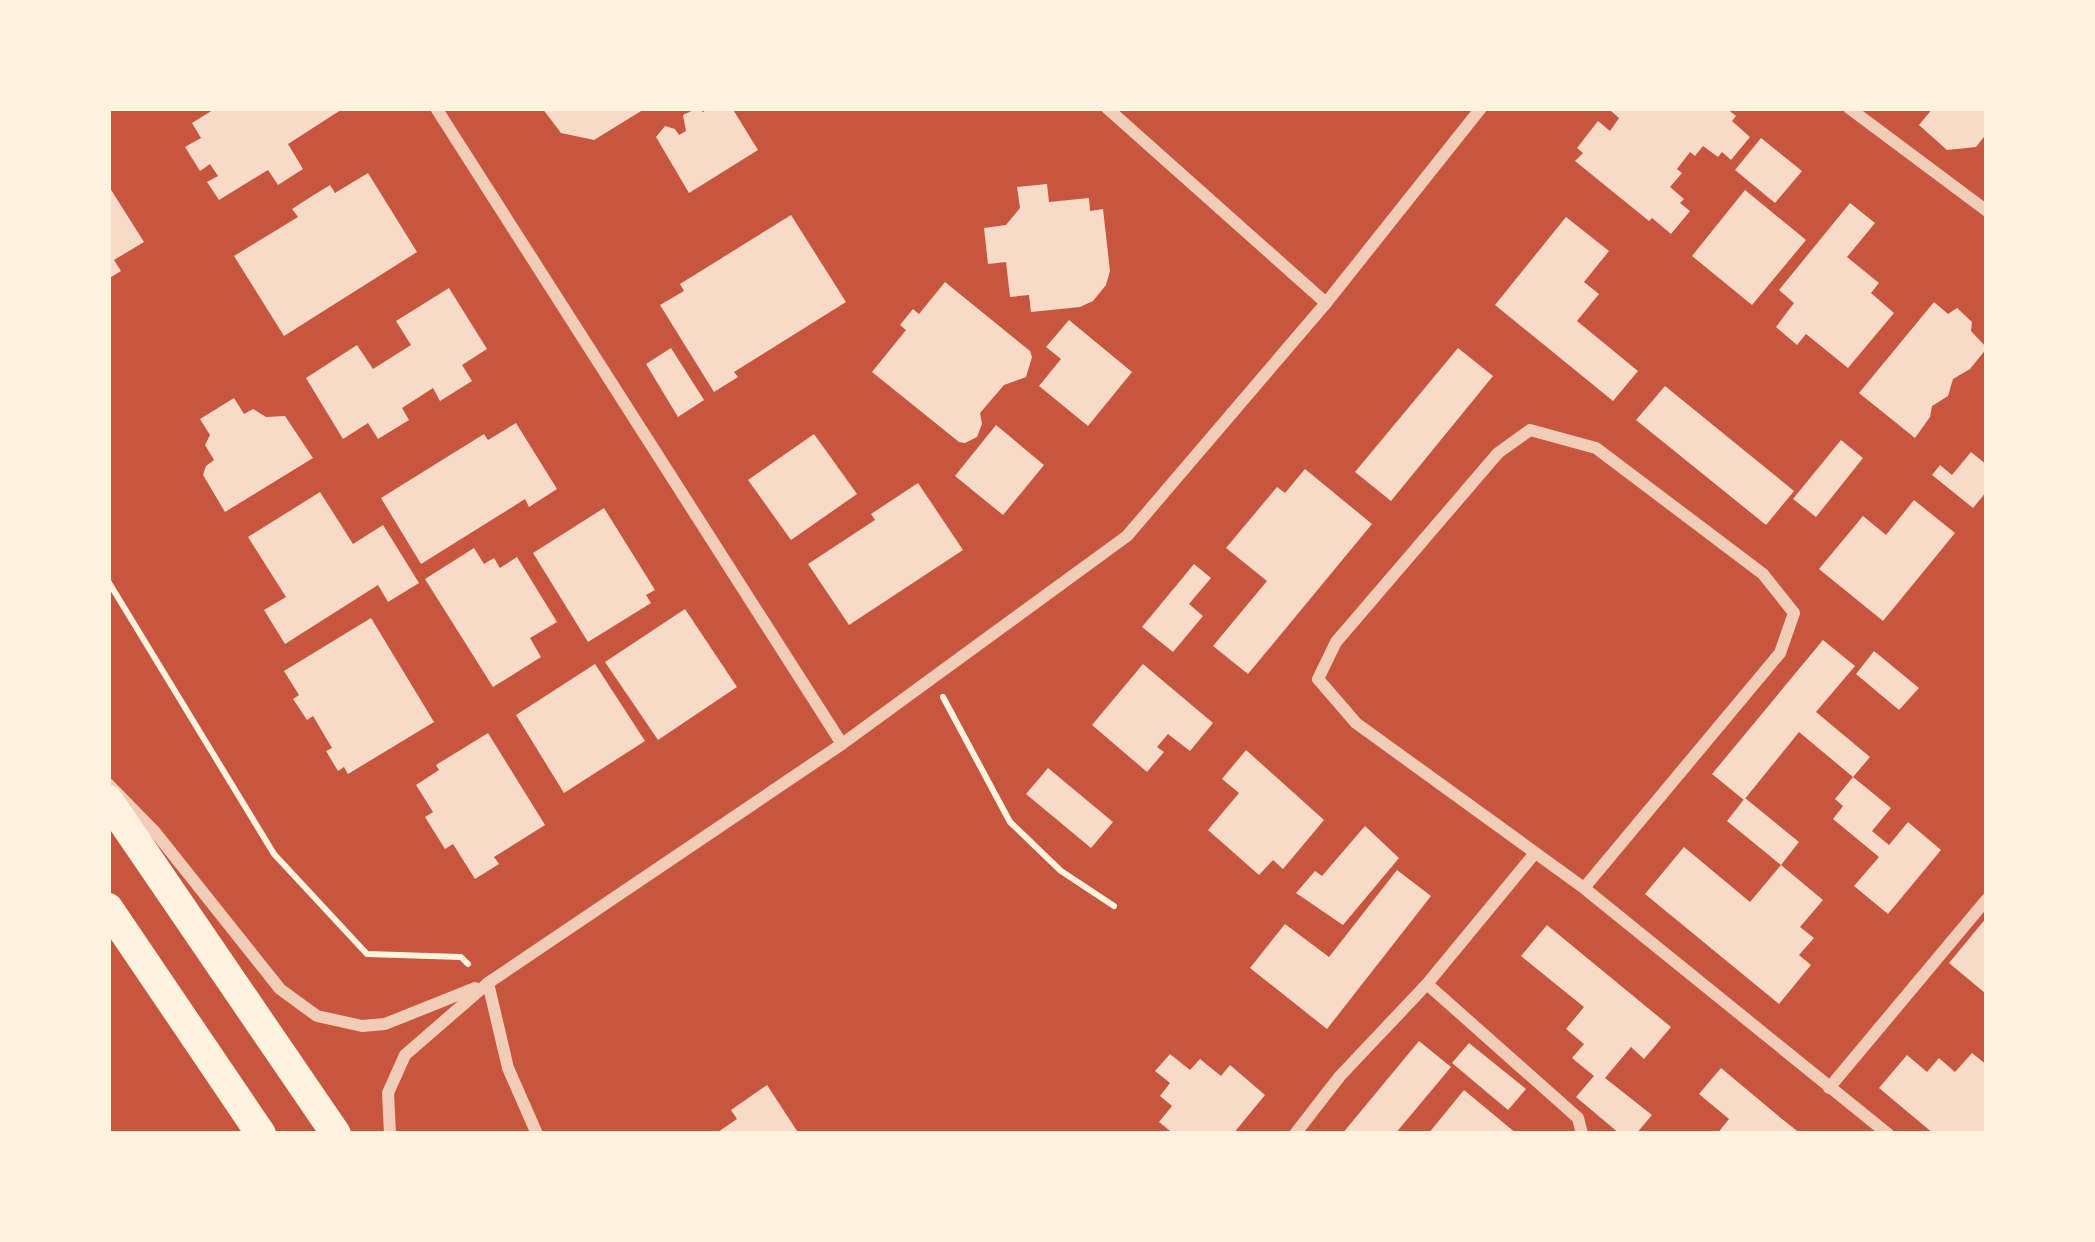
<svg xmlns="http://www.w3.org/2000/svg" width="2095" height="1242" viewBox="0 0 2095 1242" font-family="'PT Sans Narrow',sans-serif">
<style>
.building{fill:#f7dbc8}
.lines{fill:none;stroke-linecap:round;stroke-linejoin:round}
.path{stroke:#fff3e0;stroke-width:6}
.minor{stroke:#f1ccb7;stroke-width:12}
.primary{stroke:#fff3e0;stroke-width:30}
</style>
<rect width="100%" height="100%" fill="#c8553d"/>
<g class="building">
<polygon points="216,108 344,108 288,144 303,169 278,185 268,170 219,200 207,182 218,176 210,164 200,171 185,147 201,138 192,123"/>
<polygon points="542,108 646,108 594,140 561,133"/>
<polygon points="698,108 703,112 710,108 732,108 758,150 689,193 656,137 665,126 675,129 679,135 686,131 683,115"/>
<polygon points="1613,108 1726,108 1736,116 1732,121 1750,137 1731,160 1722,152 1718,157 1703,146 1695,156 1690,152 1677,169 1682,173 1670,187 1684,199 1680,203 1690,211 1671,234 1652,218 1649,221 1575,161 1583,153 1577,148 1598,121 1610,131 1619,118 1611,111"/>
<polygon points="1933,108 1987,108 1987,133 1976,147 1947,150 1919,125"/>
<polygon points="1761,138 1802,171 1775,203 1735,170"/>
<polygon points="368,173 417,252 284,336 234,256 298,217 292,209 309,198 330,185 335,193"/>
<polygon points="1047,184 1049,202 1089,198 1090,211 1103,209 1110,271 1106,285 1093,301 1080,307 1031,312 1029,295 1010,297 1006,262 988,264 984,228 1006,225 1020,208 1017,187"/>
<polygon points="108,185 144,242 114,260 121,271 108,279"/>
<polygon points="1745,190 1806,240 1752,305 1692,256"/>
<polygon points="1850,203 1875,223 1847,257 1879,283 1871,293 1894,313 1848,368 1806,334 1797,345 1776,327 1794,303 1779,290"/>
<polygon points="791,215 846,302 734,372 738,377 714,392 660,305 684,291 680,284"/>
<polygon points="1566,217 1609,251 1584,282 1599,294 1577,321 1638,371 1613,401 1495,305"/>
<polygon points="945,282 1030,351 1032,357 1026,377 1004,385 980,413 982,424 977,437 965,443 959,442 872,372 906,330 900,325 913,309 919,314"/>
<polygon points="449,288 487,349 462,365 472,381 440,401 433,388 402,408 409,420 378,439 368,423 343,439 306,378 357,345 373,369 411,345 396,321"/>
<polygon points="1934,302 1948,314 1957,308 1972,322 1971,331 1987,348 1970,369 1953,379 1948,396 1932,406 1930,417 1915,438 1859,393"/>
<polygon points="1069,320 1132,372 1088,426 1039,386 1061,359 1046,347"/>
<polygon points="671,348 704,400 678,417 646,364"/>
<polygon points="1458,348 1493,376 1391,501 1355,472"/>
<polygon points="1665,386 1794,491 1766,525 1636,420"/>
<polygon points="234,398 244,414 253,409 266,417 285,416 313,458 225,512 203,475 206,466 214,460 205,445 210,435 200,419"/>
<polygon points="516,423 557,489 529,507 525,499 421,564 381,498 484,434 488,440"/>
<polygon points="996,425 1044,465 1003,515 955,476"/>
<polygon points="814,434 857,494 791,540 748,480"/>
<polygon points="1841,440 1863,458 1816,517 1793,499"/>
<polygon points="1971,452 1987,465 1987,491 1973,508 1932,475 1940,465 1952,475"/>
<polygon points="1305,469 1372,524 1248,674 1213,646 1267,581 1226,548 1277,487 1285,493"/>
<polygon points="918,483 963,550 849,625 808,564 875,520 871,514"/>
<polygon points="320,492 353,544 383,525 419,583 388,602 378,585 285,644 264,610 286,597 248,537"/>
<polygon points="1914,500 1955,533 1883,621 1819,569 1863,516 1886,535"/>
<polygon points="604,508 655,590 646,595 651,603 588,642 533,553"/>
<polygon points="474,548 484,564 494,558 500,568 517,557 557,622 530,638 541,657 493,687 425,579"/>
<polygon points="1194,564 1211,578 1189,604 1203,616 1173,652 1142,627"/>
<polygon points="685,609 737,687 658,740 605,662"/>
<polygon points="371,618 434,722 348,774 344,767 338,771 326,751 332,748 313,716 307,720 293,699 299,695 284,671"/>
<polygon points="1823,640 1855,666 1816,712 1870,757 1853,777 1799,732 1744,800 1712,774"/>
<polygon points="1874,651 1919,688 1899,710 1856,674"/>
<polygon points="595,664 645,741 564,793 516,715"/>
<polygon points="1143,664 1213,723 1190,751 1168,734 1157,747 1164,752 1147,772 1092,725"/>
<polygon points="488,733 545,825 494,857 499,864 475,879 453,844 445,849 425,817 433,812 416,785 439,770 436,765"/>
<polygon points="1246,750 1324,820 1283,869 1273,860 1259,875 1208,830 1239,793 1222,779"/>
<polygon points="1048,768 1113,822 1091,848 1026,794"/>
<polygon points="1853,777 1891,808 1872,831 1889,845 1908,822 1941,850 1888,914 1854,886 1879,857 1833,819 1843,806 1835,799"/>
<polygon points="1745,798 1799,842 1781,865 1727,821"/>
<polygon points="1365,826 1399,858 1343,925 1296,893 1315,871 1322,876"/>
<polygon points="1684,847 1750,902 1781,865 1823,900 1800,927 1814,938 1799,955 1811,965 1779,1004 1645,894"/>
<polygon points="1397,870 1431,896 1327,1029 1250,968 1285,924 1329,957"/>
<polygon points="1987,917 1987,991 1985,993 1949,963"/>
<polygon points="1547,925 1671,1027 1644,1059 1631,1047 1605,1078 1652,1115 1636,1134 1620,1134 1576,1097 1594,1076 1572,1058 1584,1044 1566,1029 1584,1007 1521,956"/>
<polygon points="1419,1041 1451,1067 1395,1134 1342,1134"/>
<polygon points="1469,1043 1526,1089 1508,1110 1452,1063"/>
<polygon points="1972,1053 1987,1065 1987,1134 1934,1134 1879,1088 1907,1055 1927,1072 1939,1058 1955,1072"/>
<polygon points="1170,1054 1190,1070 1200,1059 1221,1076 1230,1065 1265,1095 1233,1134 1174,1134 1159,1122 1172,1106 1160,1096 1170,1083 1155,1071"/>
<polygon points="1721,1068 1782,1119 1801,1134 1717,1134 1729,1119 1699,1094"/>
<polygon points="767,1085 799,1134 715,1134 737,1119 731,1110"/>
<polygon points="1464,1090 1517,1134 1428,1134"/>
</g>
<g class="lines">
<g class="path">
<polyline points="108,581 274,854 367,954 461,957 468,964"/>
<polyline points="943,697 1010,822 1061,871 1114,906"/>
</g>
<g class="minor">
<polyline points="436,108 842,744"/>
<polyline points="1107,108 1326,303"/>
<polyline points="1849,108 1987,211"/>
<polyline points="108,784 155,832 280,989 317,1016 362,1026 385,1024 475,988"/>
<polyline points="1584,888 1780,653 1794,613 1763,574 1596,448 1530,430 1498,453 1336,642 1318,679 1356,723 1584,888 1888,1134"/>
<polyline points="488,983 508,1068 537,1134"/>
<polyline points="1427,984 1578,1118 1582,1134"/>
<polyline points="1829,1088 1987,899"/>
<polyline points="390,1134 388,1093 405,1055 488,983 842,744 1127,536 1326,303 1481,108"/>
<polyline points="1295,1134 1340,1076 1427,984 1535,853"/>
</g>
<g class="primary">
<polyline points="108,800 336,1134"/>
<polyline points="108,908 261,1134"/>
</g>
</g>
<rect width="2095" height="1242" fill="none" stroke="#fff3e0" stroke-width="222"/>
</svg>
